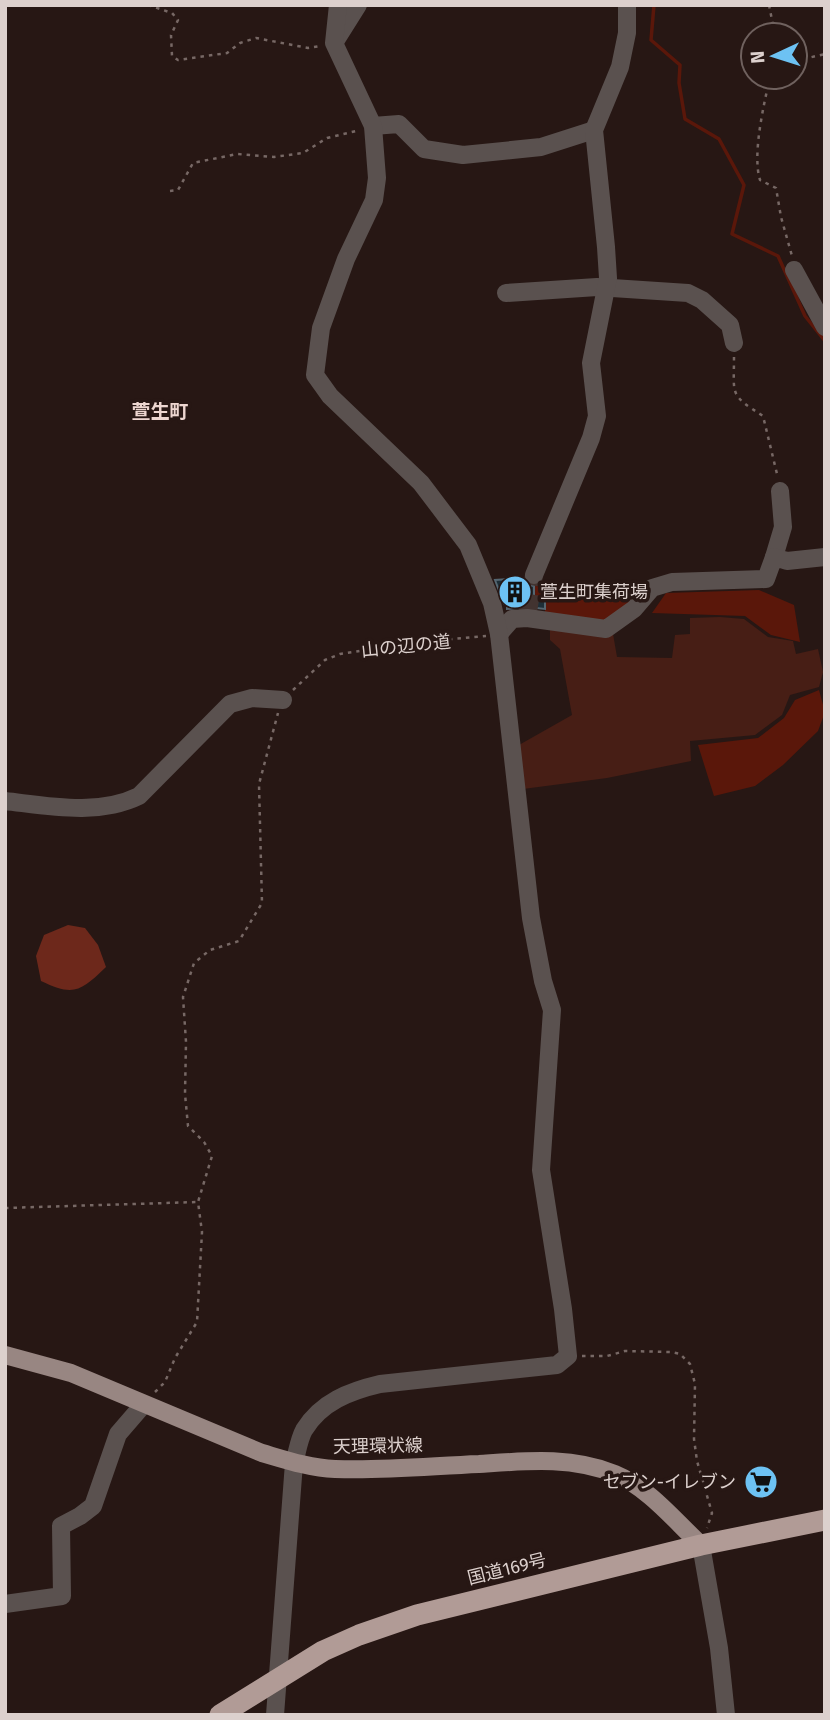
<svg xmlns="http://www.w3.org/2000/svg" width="830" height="1720" viewBox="0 0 830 1720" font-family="'Fira Sans','Noto Sans JP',sans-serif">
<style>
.green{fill:#471e15}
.forest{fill:#6d281b}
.water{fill:#5a170a}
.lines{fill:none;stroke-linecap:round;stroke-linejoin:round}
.stream{stroke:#5a170a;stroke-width:3.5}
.building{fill:#1e2e37;stroke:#556671;stroke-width:2}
.minor-tunnel{stroke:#423330;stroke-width:18;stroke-dasharray:18 9;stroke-linecap:butt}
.path{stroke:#776865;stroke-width:2.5;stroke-dasharray:3.5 5;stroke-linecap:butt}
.minor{stroke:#5a514f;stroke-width:18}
.major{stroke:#988682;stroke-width:18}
.highway{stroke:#b19b96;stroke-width:21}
.labels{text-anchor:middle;stroke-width:7;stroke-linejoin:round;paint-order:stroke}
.poi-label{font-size:18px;fill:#dcd0cd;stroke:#271714;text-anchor:start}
.street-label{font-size:18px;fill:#dcd0cd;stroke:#271714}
.neighbourhood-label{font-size:19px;font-weight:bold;fill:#edd6d0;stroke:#271714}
</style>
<rect width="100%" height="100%" fill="#271714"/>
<polygon class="green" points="720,617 744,619 768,637 793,641 796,654 818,649 823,672 819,687 790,695 782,715 755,735 690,741 691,761 607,778 523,789 519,745 572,715 560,649 550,640 550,630 613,634 617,657 672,658 675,635 690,634 690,618"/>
<path class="forest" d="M68 925 85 928 98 945 106 967C81 991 74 997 41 981L36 956 44 935Z"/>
<g class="water">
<polygon points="535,583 630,583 635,592 630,607 605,625 545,617 545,601 534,601"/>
<polygon points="759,590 794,605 800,642 771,635 745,616 652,613 666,593"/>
<polygon points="819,690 825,712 818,731 783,765 755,786 714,796 698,745 758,738 784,718 795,700"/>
</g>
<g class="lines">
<polyline class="stream" points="654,5 651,40 680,65 679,83 685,119 719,139 744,185 732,234 778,256 805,316 825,341"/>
</g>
<polygon class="building" points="523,578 529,585 534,586 534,601 545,600 545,609 527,607 507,609 507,604 504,604 495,580"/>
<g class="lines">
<polyline class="minor-tunnel" points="528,612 534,575"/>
<g class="path">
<polyline points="148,5 172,13 178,20 171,35 172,56 178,60 227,53 240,43 256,38 308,48 320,46"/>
<polyline points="769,5 775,35"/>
<polyline points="795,61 825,54"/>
<path d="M770 77C764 104 752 154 760 180L776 188 781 217 792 256"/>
<polyline points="170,191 178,190 193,163 237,154 274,157 303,153 327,138 360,130"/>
<path d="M734 357C734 396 729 394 763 416L778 478"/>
<polyline points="293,690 325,660 340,654 420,642 486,636"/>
<polyline points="5,1208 198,1202"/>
<polyline points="582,1356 607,1356 625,1351 671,1352 680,1354 690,1364 695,1384 694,1439 697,1461 712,1513 707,1528"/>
<polyline points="155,1392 165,1382 175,1358 197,1322 202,1232 198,1202 212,1156 204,1142 188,1126 185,1094 186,1042 183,997 194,963 210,950 239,941 262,903 259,784 278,713"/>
</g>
<g class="minor">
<polyline points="336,40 358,5"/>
<polyline points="373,126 399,124 424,149 463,155 541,147 594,130"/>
<polyline points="794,270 825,327"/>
<polyline points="506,293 597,287 688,293 702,300 730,325 734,343"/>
<polyline points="774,557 783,527 780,491"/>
<polyline points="534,575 591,438 597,416 591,363 608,278 606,247 594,130 620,67 627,33 627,5"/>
<polyline points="499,634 512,619 527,618 606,629 634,609 652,588 672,582 766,579 774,557 787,561 825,557"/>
<path d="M5 801C49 806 98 816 139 796L230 704 252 698 283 700"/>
<polyline points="701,1545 719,1648 726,1715"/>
<polyline points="5,1604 62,1596 61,1526 80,1516 93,1506 118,1434 143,1405"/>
<path d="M275 1715 294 1463C297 1453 299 1439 304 1430 321 1402 350 1391 380 1384L557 1365 568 1356 563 1309 541 1170 552 1010 543 981 531 918 499 634 492 603 468 545 421 483 330 396 315 375 321 328 346 259 374 200 377 178 373 126 334 43 338 5"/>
</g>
<path class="major" d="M5 1355 71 1373 262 1453C286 1460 310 1468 335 1469 383 1471 431 1466 479 1464 525 1461 571 1456 615 1474 649 1488 675 1521 701 1545"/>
<polyline class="highway" points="220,1715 323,1651 359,1635 417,1615 701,1545 825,1520"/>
</g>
<defs>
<symbol id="building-disc" viewBox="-11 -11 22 22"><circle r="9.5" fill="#6dc2f3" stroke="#271714"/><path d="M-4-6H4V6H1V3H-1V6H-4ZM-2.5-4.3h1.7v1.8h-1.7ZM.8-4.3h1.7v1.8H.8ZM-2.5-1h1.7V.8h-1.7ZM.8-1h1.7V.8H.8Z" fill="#111"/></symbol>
<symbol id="supermarket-disc" viewBox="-11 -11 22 22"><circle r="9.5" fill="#6dc2f3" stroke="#271714"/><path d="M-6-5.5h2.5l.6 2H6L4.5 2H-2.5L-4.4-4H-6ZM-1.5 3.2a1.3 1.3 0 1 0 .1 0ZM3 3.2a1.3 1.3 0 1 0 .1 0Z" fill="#111"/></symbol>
</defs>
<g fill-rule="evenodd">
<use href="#building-disc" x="496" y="573" width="38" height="38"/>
<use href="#supermarket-disc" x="742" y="1463" width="38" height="38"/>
</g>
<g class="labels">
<g class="poi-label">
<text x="540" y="598">萱生町集荷場</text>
<text x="736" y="1488" text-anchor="end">セブン-イレブン</text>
</g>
<g class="street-label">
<text transform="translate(406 646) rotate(-6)" y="6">山の辺の道</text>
<text transform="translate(378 1446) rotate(-1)" y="6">天理環状線</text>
<text transform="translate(507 1569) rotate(-14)" y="6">国道169号</text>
</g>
<g class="neighbourhood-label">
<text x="160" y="418">萱生町</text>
</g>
</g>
<rect width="830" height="1720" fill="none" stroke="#dcd0cd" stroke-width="14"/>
<g transform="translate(774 56) rotate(266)"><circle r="33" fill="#271714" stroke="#6f615e" stroke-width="2"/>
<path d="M0-5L12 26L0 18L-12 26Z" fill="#6dc2f3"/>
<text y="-10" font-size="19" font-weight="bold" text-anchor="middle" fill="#dcd0cd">N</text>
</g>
</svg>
